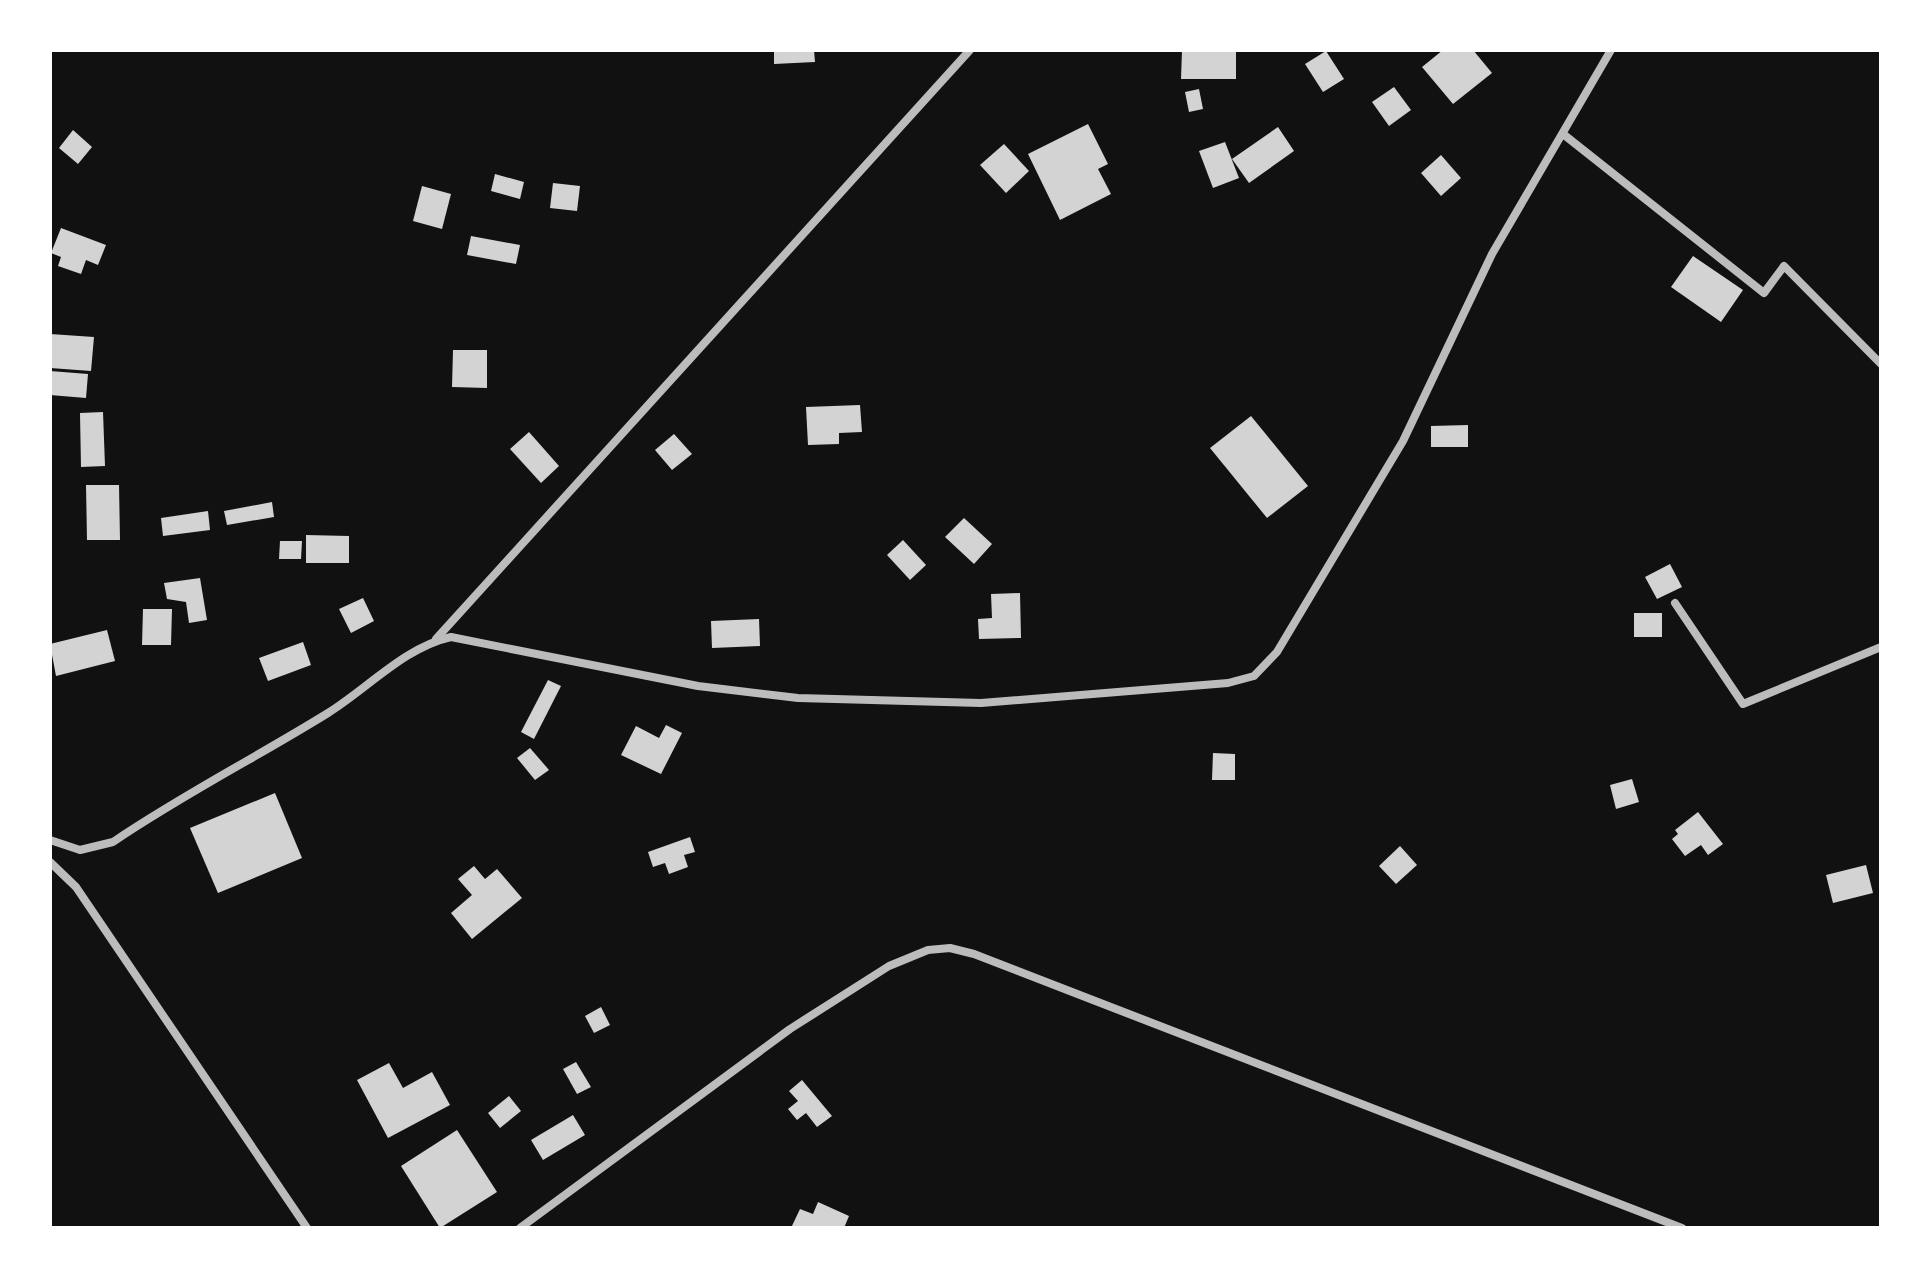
<svg xmlns="http://www.w3.org/2000/svg" width="1931" height="1278" viewBox="0 0 1931 1278" font-family="'Source Sans 3',sans-serif">
<style>
.building{fill:#d3d3d3}
.lines{fill:none;stroke-linecap:round;stroke-linejoin:round}
.minor{stroke:#bcbcbc;stroke-width:8}
</style>
<rect width="100%" height="100%" fill="#111"/>
<g class="building">
<polygon points="774,50 814,50 815,62 774,64"/>
<polygon points="1182,50 1236,50 1236,79 1181,79"/>
<polygon points="1443,50 1473,50 1492,73 1453,104 1422,67"/>
<polygon points="1326,51 1344,79 1323,92 1305,64"/>
<polygon points="1394,87 1411,110 1389,126 1372,102"/>
<polygon points="1199,89 1203,109 1189,112 1185,92"/>
<polygon points="1088,124 1108,164 1098,169 1111,194 1060,220 1028,154"/>
<polygon points="1278,127 1294,151 1249,183 1232,159"/>
<polygon points="73,130 92,147 78,164 59,148"/>
<polygon points="1225,142 1239,178 1213,188 1199,151"/>
<polygon points="1004,144 1029,171 1006,193 980,165"/>
<polygon points="1441,155 1461,178 1441,196 1421,173"/>
<polygon points="495,174 524,182 520,199 491,191"/>
<polygon points="553,183 580,186 577,211 550,208"/>
<polygon points="422,186 451,194 442,229 413,221"/>
<polygon points="61,228 106,245 98,265 86,260 81,274 58,266 61,257 51,253"/>
<polygon points="471,236 520,245 516,264 467,255"/>
<polygon points="1693,256 1743,290 1721,322 1671,287"/>
<polygon points="50,334 94,337 91,371 50,368"/>
<polygon points="453,350 487,350 487,388 452,387"/>
<polygon points="50,371 88,374 86,398 50,395"/>
<polygon points="860,405 862,432 839,433 839,444 808,445 806,407"/>
<polygon points="103,412 105,466 81,467 80,413"/>
<polygon points="1251,416 1308,486 1267,518 1210,448"/>
<polygon points="1468,425 1468,447 1431,447 1431,426"/>
<polygon points="529,432 559,466 541,483 510,449"/>
<polygon points="674,434 692,454 672,470 655,450"/>
<polygon points="86,485 119,485 120,540 87,540"/>
<polygon points="272,502 274,517 227,525 224,511"/>
<polygon points="208,511 210,530 163,536 161,518"/>
<polygon points="964,518 992,544 974,564 945,537"/>
<polygon points="306,535 349,536 349,563 306,563"/>
<polygon points="903,540 926,565 910,580 887,555"/>
<polygon points="280,541 302,541 301,559 279,559"/>
<polygon points="1670,564 1682,587 1657,599 1645,577"/>
<polygon points="200,578 207,620 189,623 186,602 167,599 164,583"/>
<polygon points="1020,593 1021,638 979,639 978,619 992,618 991,594"/>
<polygon points="363,598 374,621 351,633 339,609"/>
<polygon points="143,609 172,609 171,645 142,645"/>
<rect x="1634" y="613" width="28" height="24"/>
<polygon points="759,619 760,646 712,648 711,621"/>
<polygon points="107,630 115,661 56,676 50,644"/>
<polygon points="303,642 311,665 268,681 259,658"/>
<polygon points="548,680 561,686 534,739 521,732"/>
<polygon points="666,725 682,733 661,774 621,755 636,726 659,738"/>
<polygon points="530,748 549,770 535,780 517,758"/>
<polygon points="1213,753 1235,754 1235,780 1212,780"/>
<polygon points="1632,779 1639,802 1616,809 1610,785"/>
<polygon points="275,793 302,858 218,893 190,828"/>
<polygon points="1698,812 1723,844 1708,855 1701,845 1685,856 1672,839 1678,834 1675,830"/>
<polygon points="690,837 695,852 684,855 688,867 669,874 665,863 653,867 648,852"/>
<polygon points="1400,846 1417,865 1396,884 1379,866"/>
<polygon points="1866,865 1873,893 1833,903 1826,875"/>
<polygon points="474,866 485,879 497,869 522,898 472,939 451,913 472,895 458,879"/>
<polygon points="601,1007 610,1025 594,1033 585,1016"/>
<polygon points="576,1062 591,1087 577,1094 563,1069"/>
<polygon points="389,1063 403,1088 432,1072 450,1105 388,1138 357,1080"/>
<polygon points="802,1080 832,1116 817,1127 806,1113 797,1120 788,1109 798,1101 789,1091"/>
<polygon points="509,1096 521,1111 500,1128 488,1113"/>
<polygon points="573,1115 585,1135 543,1160 531,1140"/>
<polygon points="457,1130 497,1192 440,1228 401,1166"/>
<polygon points="818,1202 849,1216 844,1228 791,1228 800,1209 813,1214"/>
</g>
<g class="lines">
<g class="minor">
<polyline points="1563,134 1764,293 1784,266 1881,364"/>
<polyline points="1675,603 1743,704 1881,647"/>
<polyline points="436,639 970,50"/>
<path d="M50 840 80 850 113 842C182 795 257 757 328 713 367 689 405 647 451 637L698 686 798 698 981 703 1228 683 1254 676 1277 652 1403 441 1492 254 1611 50"/>
<polyline points="50,862 76,887 307,1228"/>
<polyline points="520,1228 790,1029 889,966 928,950 950,948 974,954 1682,1228"/>
</g>
</g>
<rect width="1931" height="1278" fill="none" stroke="#ffffff" stroke-width="104"/>
</svg>
